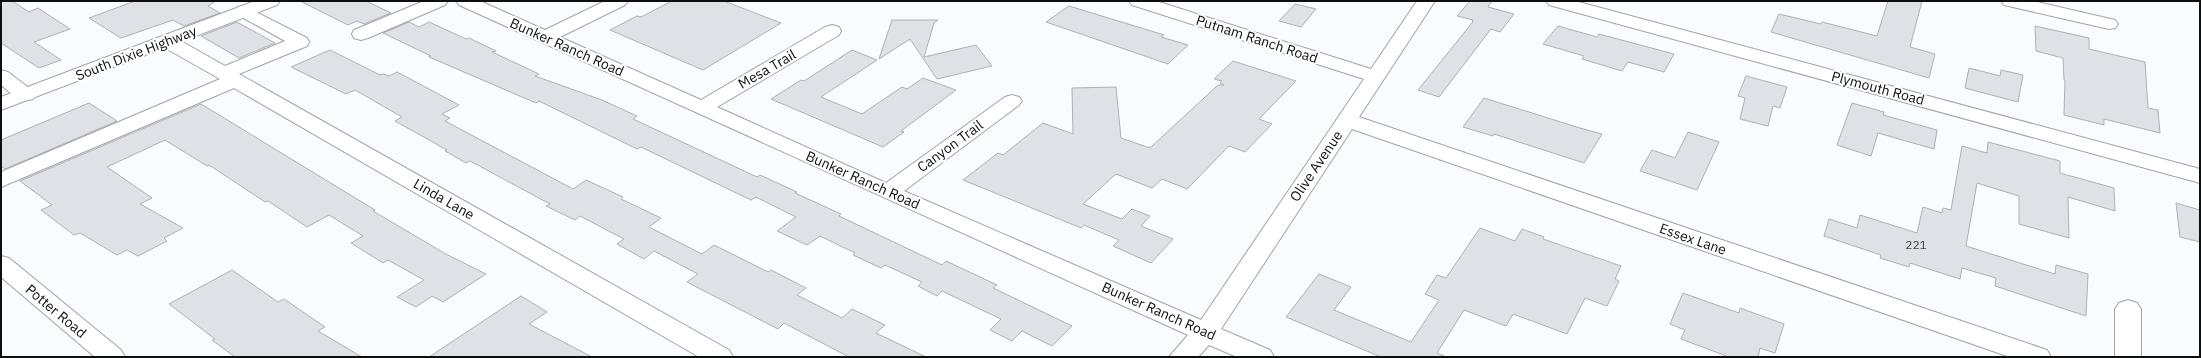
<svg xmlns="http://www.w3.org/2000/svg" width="2201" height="358" viewBox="0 0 2201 358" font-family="'IBM Plex Sans',sans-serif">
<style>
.building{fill:#dfe1e6;stroke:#aeb0b5}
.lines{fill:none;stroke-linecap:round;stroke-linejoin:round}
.minor-casing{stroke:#a0a3a7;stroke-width:2}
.major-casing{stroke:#a0a3a7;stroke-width:2}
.minor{fill:#fff;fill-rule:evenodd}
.major{fill:#fff;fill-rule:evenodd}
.labels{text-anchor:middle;stroke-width:4;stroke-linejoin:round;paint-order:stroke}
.number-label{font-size:12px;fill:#424345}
.street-label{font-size:14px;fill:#0d0e0f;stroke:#fff}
</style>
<rect width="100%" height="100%" fill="#f9fbff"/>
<g class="building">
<polygon points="1,1 12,1 29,12 38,8 70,29 34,42 61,60 39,68 1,43"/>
<polygon points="135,1 216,1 208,6 220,13 184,26 173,20 121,38 89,18"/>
<polygon points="300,1 366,1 391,13 364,24 357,21 348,25"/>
<polygon points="672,1 724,1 781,23 703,70 610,30 637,16 641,17"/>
<polygon points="1470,1 1492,1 1488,7 1514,14 1500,32 1491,29 1439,97 1418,90 1472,23 1473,20 1457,16"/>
<polygon points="1888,1 1922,1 1910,47 1935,54 1929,78 1771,32 1779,14 1821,24 1822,22 1877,36"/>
<polygon points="1295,4 1316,9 1301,27 1279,21"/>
<polygon points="1069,6 1164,35 1161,37 1188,45 1168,64 1046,22"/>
<polygon points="892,20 938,20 934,23 924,57 976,45 992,66 937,79 910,39 879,59"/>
<polygon points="237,22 275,43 239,58 201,36"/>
<polygon points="409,22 419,27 429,22 466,39 469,38 496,51 492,52 539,74 535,76 602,100 637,116 633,119 757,177 760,175 797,192 795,193 841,214 839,216 942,265 946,261 997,285 993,288 1072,326 1052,346 1022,331 1012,341 990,330 1001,319 942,291 937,296 918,286 922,282 885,265 881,268 853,255 855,253 820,236 807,245 777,231 796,217 756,197 751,200 641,147 637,149 539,101 536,103 429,57 431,56 383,33"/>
<polygon points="1558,26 1597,37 1599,34 1674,54 1664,72 1628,62 1622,71 1582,59 1584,56 1543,44"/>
<polygon points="2035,26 2089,38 2089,49 2145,62 2148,108 2158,110 2160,133 2104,119 2104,125 2064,115 2065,80 2064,80 2063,58 2036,51"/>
<polygon points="330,50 380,75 383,74 389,76 397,72 459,105 442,114 450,118 445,121 573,189 586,180 623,197 621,199 661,218 649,227 702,254 714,245 768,272 771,270 806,288 797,295 842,318 852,309 885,325 876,333 926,357 849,357 784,323 778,329 712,295 687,282 698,274 654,251 644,259 617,244 624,239 580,216 575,220 546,206 550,204 470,161 466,163 445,151 447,150 395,121 402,117 355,90 346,94 291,67"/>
<polygon points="852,50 877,60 821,97 862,114 902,87 907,89 923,78 956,90 901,131 904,132 883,147 771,99 801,80 804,81"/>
<polygon points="1233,61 1296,81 1259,119 1272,124 1245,152 1229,146 1187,189 1162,179 1152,188 1116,174 1083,204 1122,219 1132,209 1150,216 1141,226 1173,239 1151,263 1113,246 1119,240 1084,225 1081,228 963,180 998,153 1003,155 1043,123 1073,134 1072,88 1116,87 1121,138 1150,148 1218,85 1224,85 1220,83 1222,81 1214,79"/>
<polygon points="1969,68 2000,76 2001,70 2023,75 2018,102 1965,88"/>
<polygon points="1746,76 1787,87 1780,108 1773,106 1768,126 1740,119 1745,98 1738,96"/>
<polygon points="1484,98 1580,128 1602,134 1584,163 1494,134 1493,136 1463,127"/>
<polygon points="89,103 117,121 5,169 1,166 1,140"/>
<polygon points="1852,103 1884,112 1883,115 1937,130 1934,149 1878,133 1871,156 1837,145"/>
<polygon points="201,104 375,210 373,211 444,253 486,274 443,302 432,296 416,307 397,297 424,280 388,260 383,263 351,243 363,236 329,215 307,227 268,201 265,202 209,165 207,166 165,140 107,167 152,198 140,204 183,228 164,238 167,241 138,256 127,250 117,255 80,233 74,235 41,210 52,205 20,181"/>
<polygon points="1688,132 1719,142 1697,190 1640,171 1652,150 1675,158"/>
<polygon points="1988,142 2060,161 2060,173 2114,188 2115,211 2068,197 2069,238 2019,224 2019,196 1977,183 1966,246 2055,274 2056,265 2088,274 2086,316 1995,286 1996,278 1962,268 1960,279 1910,263 1909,267 1880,258 1881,255 1824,236 1829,219 1857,228 1860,215 1917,233 1923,207 1942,213 1943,208 1951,210 1962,146 1987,153"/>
<polygon points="2176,203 2200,210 2200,242 2180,237"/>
<polygon points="1480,228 1515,241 1522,229 1544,237 1543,239 1621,266 1615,279 1619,281 1607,306 1585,298 1567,334 1513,314 1506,326 1464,310 1437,353 1446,357 1381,357 1286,317 1319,274 1351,287 1334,310 1411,342 1439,300 1425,294 1437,275 1446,278"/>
<polygon points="232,270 278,302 284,299 325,327 318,331 362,357 235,357 212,340 215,339 169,304"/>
<polygon points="1683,293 1739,313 1740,308 1784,324 1775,353 1760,348 1758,357 1729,357 1681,339 1685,330 1670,324"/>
<polygon points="521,296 547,312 529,324 592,357 429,357"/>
</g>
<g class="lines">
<defs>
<g id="minor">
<polygon points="424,1 448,1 445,5 368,38 361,40 354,38 352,34 354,30"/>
<polygon points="456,1 480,1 545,30 605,1 628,1 625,5 560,37 701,100 825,27 832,25 839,27 841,31 839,35 717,107 886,183 1005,97 1012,95 1019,97 1022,101 1019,105 904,191 1201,320 1364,79 1132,5 1129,1 1156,1 1371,69 1417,1 1435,1 1359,117 2047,350 2051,357 2010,357 1352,129 1221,329 1270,350 1274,357 1237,357 1209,345 1198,357 1169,357 1188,335 459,5"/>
<polygon points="1546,1 1575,1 2200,169 2200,183 1549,5"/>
<polygon points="2001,1 2033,1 2115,20 2118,24 2115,28 2109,29 2004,5"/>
<polygon points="244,6 307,38 309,42 307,46 239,74 729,350 733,357 699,357 234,88 1,187 1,172 220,79 160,45 158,41 160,37 167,35 174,37 225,66 285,41 238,15 235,11 238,7"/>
<path d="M1 70 8 72 33 91 36 95 33 99C19 103 11 93 1 85Z"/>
<polygon points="1,256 9,258 121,350 125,357 95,357 1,277"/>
<polygon points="2128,300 2137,303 2141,309 2141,357 2115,357 2115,309 2119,303"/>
</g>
<polygon id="major" points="255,1 280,1 277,5 1,110 1,97"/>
</defs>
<use href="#minor" class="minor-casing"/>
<use href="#major" class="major-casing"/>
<use href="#minor" class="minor"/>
<use href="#major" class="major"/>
</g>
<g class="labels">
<g class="number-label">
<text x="1916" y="249">221</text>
</g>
<g class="street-label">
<text transform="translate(1257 39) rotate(18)" y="5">Putnam Ranch Road</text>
<text transform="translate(567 47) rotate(24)" y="5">Bunker Ranch Road</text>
<text transform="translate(136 53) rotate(-21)" y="5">South Dixie Highway</text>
<text transform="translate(767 69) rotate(-30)" y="5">Mesa Trail</text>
<text transform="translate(1878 88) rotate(15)" y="5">Plymouth Road</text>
<text transform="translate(950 146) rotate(-36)" y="5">Canyon Trail</text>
<text transform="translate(1316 166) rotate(-56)" y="5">Olive Avenue</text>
<text transform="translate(863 180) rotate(24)" y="5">Bunker Ranch Road</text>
<text transform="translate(444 199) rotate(30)" y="5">Linda Lane</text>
<text transform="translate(1693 239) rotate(19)" y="5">Essex Lane</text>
<text transform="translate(56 311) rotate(40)" y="5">Potter Road</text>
<text transform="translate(1159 311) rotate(24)" y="5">Bunker Ranch Road</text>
</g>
</g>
<rect width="2201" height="358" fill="none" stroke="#0d0e0f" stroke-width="4"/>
</svg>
